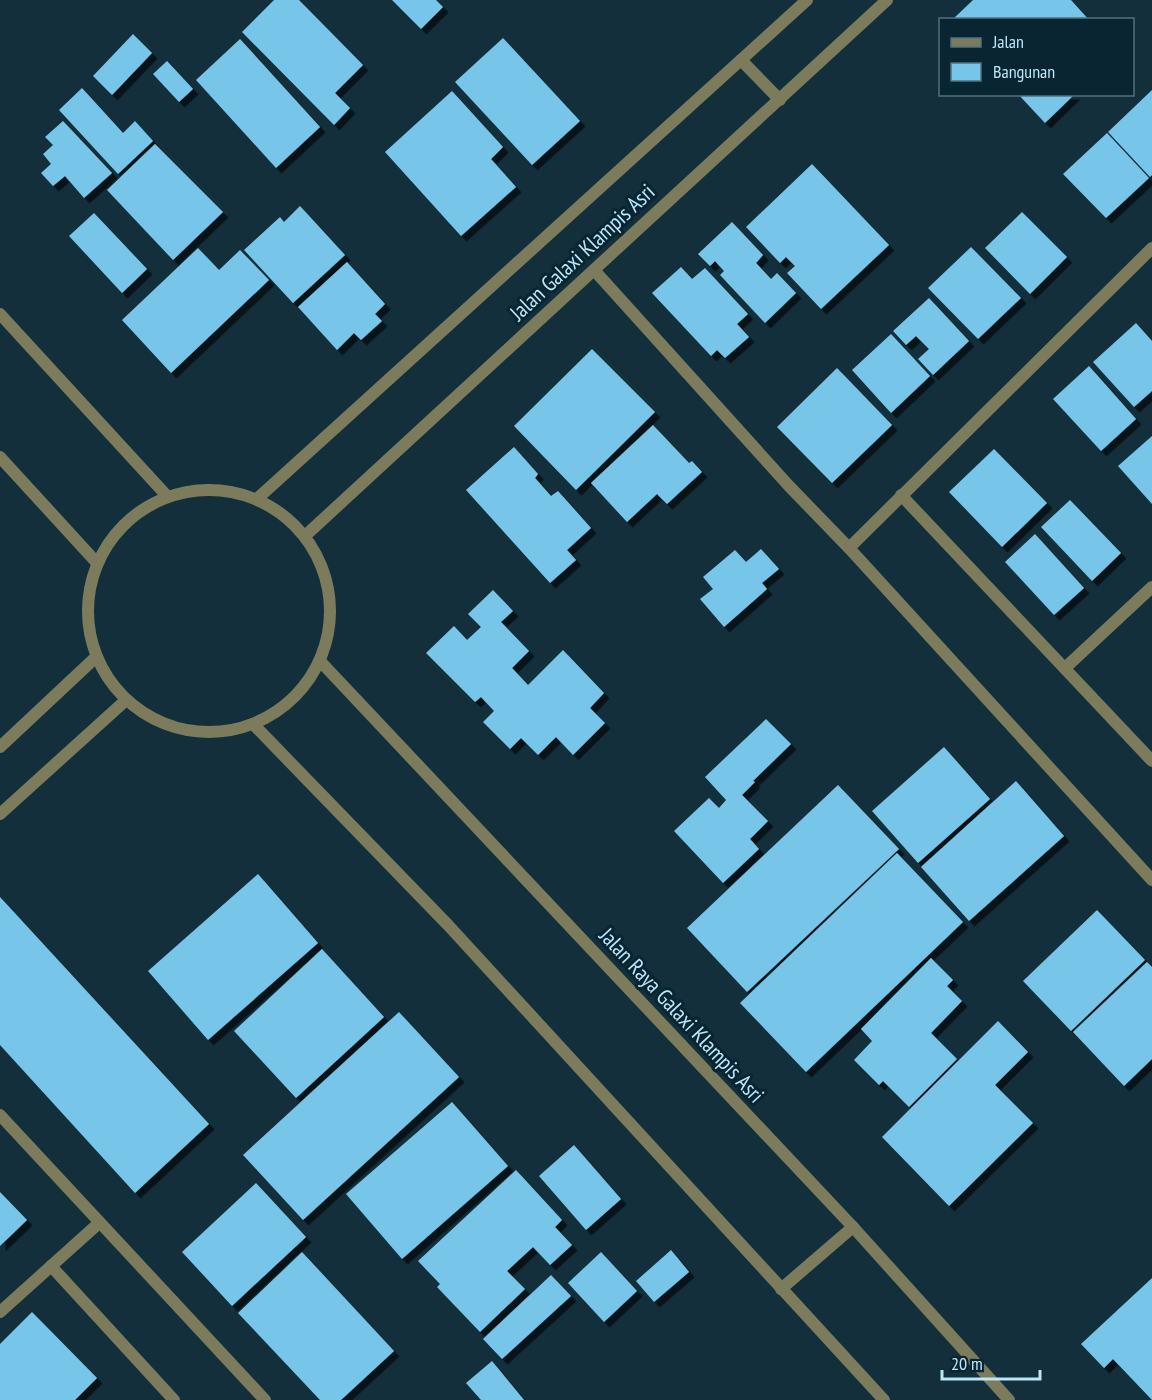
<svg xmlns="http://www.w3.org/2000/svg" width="1152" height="1400" viewBox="0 0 1152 1400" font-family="'PT Sans Narrow',sans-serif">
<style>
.building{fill:#77c6e9;filter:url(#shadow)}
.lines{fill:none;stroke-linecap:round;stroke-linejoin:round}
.minor{stroke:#7c7c5d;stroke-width:12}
.labels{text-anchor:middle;stroke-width:6;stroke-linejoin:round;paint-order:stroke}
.street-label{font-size:22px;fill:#bce6fa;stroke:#082531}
</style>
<defs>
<filter id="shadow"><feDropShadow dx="5.5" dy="5.5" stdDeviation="0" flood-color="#0009"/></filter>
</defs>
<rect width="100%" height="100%" fill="#122f3b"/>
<g class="building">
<polygon points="274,0 299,0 363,65 335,93 350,108 334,125 242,32"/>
<polygon points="392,0 436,0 443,7 421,29"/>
<polygon points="973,0 1071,0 1089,20 952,20"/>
<polygon points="133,34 152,53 112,95 93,76"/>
<polygon points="503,38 580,121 532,165 455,82"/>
<polygon points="240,39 320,127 276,168 196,80"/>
<polygon points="167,61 193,89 179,102 153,74"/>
<polygon points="82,88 123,133 135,121 153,141 118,174 59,110"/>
<polygon points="1152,90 1152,175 1150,177 1108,132"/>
<polygon points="452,91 503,147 491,159 516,187 461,236 385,152"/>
<polygon points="1018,94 1075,94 1045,123"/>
<polygon points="63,121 112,173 84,198 65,176 53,186 41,173 51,164 43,154 53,145 45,137"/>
<polygon points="1107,133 1149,178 1106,218 1063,174"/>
<polygon points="155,144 223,212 173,260 107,190"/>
<polygon points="812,164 889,245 821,309 787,273 795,266 786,257 780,263 746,227"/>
<polygon points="300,206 345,255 293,303 244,250 280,217 284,222"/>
<polygon points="1022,212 1067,257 1030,294 985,248"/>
<polygon points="94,213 147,269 122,293 69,236"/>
<polygon points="732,222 763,255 756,263 771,279 777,273 796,293 765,323 720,275 724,271 715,261 710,266 698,254"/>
<polygon points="971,247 1021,298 978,339 928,288"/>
<polygon points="198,248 219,270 240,250 269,280 171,373 122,320"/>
<polygon points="347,262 385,304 375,314 382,321 361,340 354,333 337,350 298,307"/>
<polygon points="681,267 692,279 705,268 748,314 737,324 749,337 725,358 717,350 711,356 652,293"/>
<polygon points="929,298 969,341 933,375 918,359 929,349 916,336 906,345 893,331"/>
<polygon points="1136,323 1152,341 1152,391 1134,407 1093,362"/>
<polygon points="891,334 930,376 891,413 852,370"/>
<polygon points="592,349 655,412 576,490 514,426"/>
<polygon points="1089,366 1136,419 1101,451 1053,399"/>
<polygon points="837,368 892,425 832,483 777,427"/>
<polygon points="653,425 689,463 692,461 702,472 667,504 657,494 627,522 591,483"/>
<polygon points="1152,436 1152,504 1118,466"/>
<polygon points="514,447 538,474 535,478 551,496 558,491 591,528 567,550 576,560 550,583 466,490"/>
<polygon points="994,449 1047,503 1002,547 949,492"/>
<polygon points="1070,500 1121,553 1092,581 1041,527"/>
<polygon points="1035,534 1084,588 1054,615 1005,562"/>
<polygon points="761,549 779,569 762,583 767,589 724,627 700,599 713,589 703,577 735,550 746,562"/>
<polygon points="493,590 513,611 501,622 529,651 512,668 528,685 563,650 604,693 590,708 605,723 573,755 556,737 538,755 521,738 510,749 483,722 494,711 481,697 475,702 426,653 454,626 467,640 481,627 468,614"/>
<polygon points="766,719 791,744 753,781 755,782 742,795 768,821 750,839 759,849 723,883 674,831 709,798 719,808 726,800 705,777"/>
<polygon points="944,747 990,799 918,863 872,811"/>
<polygon points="1016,781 1064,836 969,921 921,867"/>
<polygon points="838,785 899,849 747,992 687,928"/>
<polygon points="897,853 963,922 806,1072 740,1003"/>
<polygon points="258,874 318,943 208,1040 148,971"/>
<polygon points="0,897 209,1124 135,1193 0,1045"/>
<polygon points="1097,910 1145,960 1071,1031 1023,981"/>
<polygon points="322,949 384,1017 296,1098 234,1031"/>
<polygon points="931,958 953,980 947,986 962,1001 931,1033 957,1059 909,1107 883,1081 879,1085 854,1060 872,1041 861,1029"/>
<polygon points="1147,962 1152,967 1152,1059 1124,1086 1073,1032"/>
<polygon points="399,1012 459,1077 303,1220 243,1155"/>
<polygon points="998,1021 1028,1052 995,1085 1033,1123 949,1206 882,1137"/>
<polygon points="452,1102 508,1166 402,1259 346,1194"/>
<polygon points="574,1145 621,1199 586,1230 539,1176"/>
<polygon points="516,1170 562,1220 555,1227 572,1245 550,1265 533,1247 507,1271 525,1289 480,1332 437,1287 440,1284 418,1261"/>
<polygon points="256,1183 306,1237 232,1306 182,1252"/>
<polygon points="0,1192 27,1220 0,1246"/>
<polygon points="671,1250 689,1272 654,1302 636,1281"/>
<polygon points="302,1252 394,1351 341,1400 320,1400 238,1313"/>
<polygon points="601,1252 637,1291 604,1322 568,1283"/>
<polygon points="551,1275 571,1296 502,1359 483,1339"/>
<polygon points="1152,1278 1152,1400 1113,1359 1104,1368 1081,1344"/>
<polygon points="32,1312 97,1378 75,1400 0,1400 0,1344"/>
<polygon points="492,1361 524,1400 481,1400 466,1383"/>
</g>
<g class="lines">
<g class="minor">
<polyline points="741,60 780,100"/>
<polyline points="594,270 789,486 849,548 1152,880"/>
<polyline points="0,314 167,496"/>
<polyline points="0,457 97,563"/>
<circle cx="209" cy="611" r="121"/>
<polyline points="901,495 1152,761"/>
<polyline points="258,498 807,0"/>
<polyline points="306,535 887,0"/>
<polyline points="849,548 1152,248"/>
<polyline points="320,661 853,1227 1009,1400"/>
<polyline points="1065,668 1152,587"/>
<polyline points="254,725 448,925 884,1400"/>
<polyline points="0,747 95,658"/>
<polyline points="0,814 125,701"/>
<polyline points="0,1115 265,1400"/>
<polyline points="51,1266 174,1400"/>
<polyline points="781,1289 853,1227"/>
<polyline points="0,1312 99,1223"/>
</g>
</g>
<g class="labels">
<g class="street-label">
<text transform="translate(582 252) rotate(-43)" y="8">Jalan Galaxi Klampis Asri</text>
<text transform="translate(682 1015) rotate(47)" y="8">Jalan Raya Galaxi Klampis Asri</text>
</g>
</g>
<rect x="939" y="18" width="195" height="78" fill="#082531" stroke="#507281" stroke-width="1.5"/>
<rect x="951" y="38" width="30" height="9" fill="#7c7c5d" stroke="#507281" stroke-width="1.5"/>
<text x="993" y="48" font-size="18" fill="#bce6fa">Jalan</text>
<rect x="951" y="63" width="30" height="18" fill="#77c6e9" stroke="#507281" stroke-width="1.5"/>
<text x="993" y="78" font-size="18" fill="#bce6fa">Bangunan</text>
<path d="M942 1370v9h98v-9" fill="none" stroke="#bce6fa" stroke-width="3"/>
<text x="951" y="1370" font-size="18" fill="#bce6fa" stroke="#082531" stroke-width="4.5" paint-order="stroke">20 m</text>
</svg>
